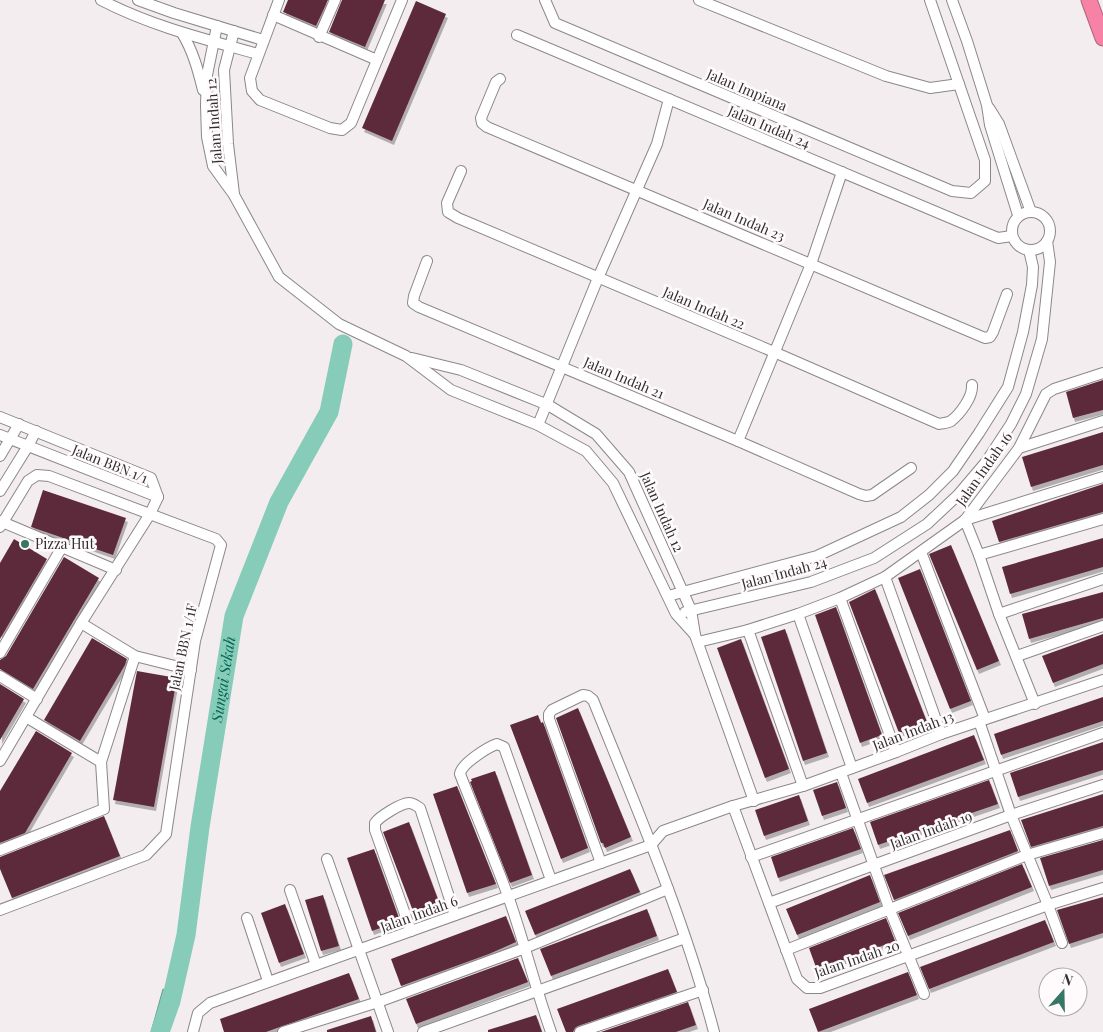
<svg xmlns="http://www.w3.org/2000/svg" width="1103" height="1032" viewBox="0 0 1103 1032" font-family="'Playfair Display',serif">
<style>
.water{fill:#86ccb8;stroke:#6c9d8f}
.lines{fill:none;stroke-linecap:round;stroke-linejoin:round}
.river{stroke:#86ccb8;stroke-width:19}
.building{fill:#5d2b3a;filter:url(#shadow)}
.minor-casing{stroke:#8c8788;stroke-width:12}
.highway-casing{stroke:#b1657b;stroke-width:17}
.minor{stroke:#fff;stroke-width:10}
.highway{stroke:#f682a5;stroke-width:15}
.poi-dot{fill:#377766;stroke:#fffbfc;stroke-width:2}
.labels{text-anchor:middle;stroke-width:5;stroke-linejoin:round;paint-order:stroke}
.street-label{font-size:14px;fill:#302e2e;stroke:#fffbfc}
.poi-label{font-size:14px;fill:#302e2e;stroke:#fffbfc;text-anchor:start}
.water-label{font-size:15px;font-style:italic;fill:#036552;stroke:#fffbfc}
</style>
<defs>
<filter id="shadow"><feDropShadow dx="2" dy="4" stdDeviation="0" flood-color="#0004"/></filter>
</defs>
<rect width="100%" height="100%" fill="#f3edef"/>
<polygon class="water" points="163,989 177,995 167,1032 151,1032"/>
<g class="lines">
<path class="river" id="s1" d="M160 1032 171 1001 186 935 200 827 234 616 279 502 329 412 343 344"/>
</g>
<g class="building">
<polygon points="288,0 328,0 316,26 283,12"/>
<polygon points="342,0 385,0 365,47 329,32"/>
<polygon points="416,1 446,14 392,141 362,128"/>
<polygon points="1103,380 1103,410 1073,418 1066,392"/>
<polygon points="1103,432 1103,465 1031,487 1022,457"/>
<polygon points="1103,484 1103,512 999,542 992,521"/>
<polygon points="43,490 126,518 113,555 31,527"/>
<polygon points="1103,538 1103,567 1010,594 1002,567"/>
<polygon points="14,539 47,559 0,639 0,563"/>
<polygon points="951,545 999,661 977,670 929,554"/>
<polygon points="64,557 99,578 33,689 0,669 0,660 6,656"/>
<polygon points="920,569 971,701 950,709 898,578"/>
<polygon points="875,589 927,722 899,733 849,602"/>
<polygon points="1103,592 1103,618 1029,639 1022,614"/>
<polygon points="836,607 882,735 860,743 815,615"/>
<polygon points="785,629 827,753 803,761 761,637"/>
<polygon points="1103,634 1103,664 1053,683 1042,656"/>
<polygon points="92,638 127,659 125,665 80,741 44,720"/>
<polygon points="741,639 789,769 765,778 717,648"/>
<polygon points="137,671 177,678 154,807 113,800"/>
<polygon points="0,684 24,699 0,740"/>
<polygon points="1103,697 1103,721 1001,755 994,734"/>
<polygon points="578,708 631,837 605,848 603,843 601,843 556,718"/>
<polygon points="538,715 541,723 543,722 588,848 561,859 510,725"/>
<polygon points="36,731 72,753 25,833 0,843 0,791"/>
<polygon points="974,735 984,760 867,803 858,779"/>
<polygon points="1103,742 1103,770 1018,797 1010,773"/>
<polygon points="495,771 532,875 510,883 470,782 472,781 471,779"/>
<polygon points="989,780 998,804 878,845 870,822"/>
<polygon points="837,782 846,808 822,816 813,790"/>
<polygon points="457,786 496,884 467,893 433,794"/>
<polygon points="1103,794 1103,826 1031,847 1021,820"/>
<polygon points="799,795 808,821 764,836 755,810"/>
<polygon points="104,816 120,856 12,898 0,869 0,857"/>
<polygon points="409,822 442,910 416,919 383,832"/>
<polygon points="853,828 861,849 778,878 771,857"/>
<polygon points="1010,830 1018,851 894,900 884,875"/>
<polygon points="1103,840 1103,870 1049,886 1040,858"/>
<polygon points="374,849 400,921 372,931 347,858"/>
<polygon points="1022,864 1032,887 908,936 898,913"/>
<polygon points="630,869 640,892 535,935 525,911"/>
<polygon points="870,875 880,902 797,935 786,909"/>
<polygon points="323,895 339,946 321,951 305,900"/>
<polygon points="1103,897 1103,933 1069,944 1057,910"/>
<polygon points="285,904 304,954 279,963 261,913"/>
<polygon points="647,909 657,936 551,976 540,949"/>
<polygon points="506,916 516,942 489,954 401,986 391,959"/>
<polygon points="886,918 895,941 817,970 809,948"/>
<polygon points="1045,920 1054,942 929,989 920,967"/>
<polygon points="518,958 528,982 416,1024 406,999"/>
<polygon points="668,969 677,992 578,1026 575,1028 573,1032 566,1032 557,1009"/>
<polygon points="908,972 917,995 818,1032 809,1009"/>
<polygon points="349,973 359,999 266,1032 224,1032 220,1019"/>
<polygon points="688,1002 696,1025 676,1032 601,1032"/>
<polygon points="536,1015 542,1032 488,1032 488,1030"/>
<polygon points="371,1016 376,1032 327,1032 327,1030"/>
</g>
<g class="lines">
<defs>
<g id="minor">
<path d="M101 0C151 26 204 39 258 54"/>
<polyline points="138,0 174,13 263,40"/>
<polyline points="279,0 250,78 252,91 260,100 330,128 342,130 351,123 402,0"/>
<polyline points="545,0 555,23 952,191 971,193 985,181 985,160 930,0"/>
<polyline points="699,0 886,76 930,88 959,84"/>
<polyline points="952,0 967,41 987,105 990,125 1018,215"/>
<polyline points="273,15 377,60"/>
<polyline points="217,26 207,75 206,105 207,137 213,166 234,195 279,277 339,324 406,356 451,390 538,425 586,451 613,483 676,614 695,635"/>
<path d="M182 33C193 51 198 70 203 90"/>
<polyline points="517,35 998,238 1012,236"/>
<polyline points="319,37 335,0"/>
<polyline points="500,79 496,82 481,118 482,123 487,127 985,338 990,337 993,332 1007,294"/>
<polyline points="989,108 999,124 1031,212"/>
<path d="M461 171 447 203 448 212 458 218 774 352 939 424C943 423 948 423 951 421 960 414 973 397 972 385"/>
<polyline points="234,194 228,144 224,70 234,31"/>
<circle cx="1031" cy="231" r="19"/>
<polyline points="427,261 414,296 413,303 419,307 738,441 859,494 866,496 872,495 911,468"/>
<polyline points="412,358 461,370 548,405 596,434 629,472 691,610 695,635 754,801"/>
<polyline points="0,417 151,478 158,497"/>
<polyline points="538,425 598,278 657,144 669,99"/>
<polyline points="0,435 158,497"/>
<polyline points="738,441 811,264 842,172"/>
<polyline points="1019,448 1103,421"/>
<polyline points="0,456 19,424"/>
<polyline points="0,491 28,446 36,431"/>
<polyline points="965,520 979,555 999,614 1035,704"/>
<polyline points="965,520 1103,477"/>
<polyline points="0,521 116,570"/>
<polyline points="0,527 28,481 37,475 49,476 216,539 221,545 195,641 166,834 146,855 0,910"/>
<polyline points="921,552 985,719"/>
<polyline points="979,555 1103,519"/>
<polyline points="885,577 941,734"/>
<polyline points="668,596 817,556 901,517 929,495 953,471 979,433 1008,387 1023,332 1032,285 1033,267 1029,250"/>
<polyline points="840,598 896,752"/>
<polyline points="685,612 811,582 874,558 927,524 958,495 986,462 1011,424 1026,394 1042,339 1050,262 1047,241"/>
<polyline points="798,614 852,768"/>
<polyline points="999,614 1103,579"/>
<polyline points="81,623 135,656 191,670"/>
<polyline points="748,630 803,786"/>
<polyline points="698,642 748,630 798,614 840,598 885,577 965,520 1019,448 1046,394 1054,389 1103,373"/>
<polyline points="0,653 62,547"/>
<polyline points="1017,656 1103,626"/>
<polyline points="0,676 37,699"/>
<polyline points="26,717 101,762"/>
<polyline points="979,721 1011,815 1048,905 1062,943"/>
<polyline points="0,761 81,623 150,514 158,497"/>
<polyline points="841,773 889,908 924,994"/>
<polyline points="733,806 797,979 807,988 820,988 1048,905 1103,888"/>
<polyline points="651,845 663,831 733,806 803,786 896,752 941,734 1103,680"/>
<polyline points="0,850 104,809 101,762 135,656"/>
<polyline points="751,857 1103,733"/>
<polyline points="327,859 388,1032"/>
<path d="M601 863 549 719V714L552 710 583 695 588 696 593 700C637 809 684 918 714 1032"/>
<polyline points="290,890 316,965"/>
<polyline points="769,903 1011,815 1103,785"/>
<polyline points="247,918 268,981"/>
<path d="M411 931 375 830V823C379 817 401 803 409 803 414 803 416 806 420 808L455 915"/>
<polyline points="786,950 1027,855 1103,833"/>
<polyline points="193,1032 198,1013 210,1003 651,845"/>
<polyline points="283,1032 378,1002 525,948 668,889"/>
<polyline points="423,1032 685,938"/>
<path d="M551 1032C535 987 524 941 508 896 493 855 476 815 460 774 461 764 488 747 497 744L504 747 551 880"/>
<polyline points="580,1032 703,990"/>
</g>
<polyline id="highway" points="1089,0 1103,38"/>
</defs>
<use href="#minor" class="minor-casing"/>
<use href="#highway" class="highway-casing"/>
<use href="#minor" class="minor"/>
<use href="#highway" class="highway"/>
</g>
<circle class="poi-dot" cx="25" cy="544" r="5"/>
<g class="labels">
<g class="street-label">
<text transform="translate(747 90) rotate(23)" y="5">Jalan Impiana</text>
<text transform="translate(214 121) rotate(-94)" y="5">Jalan Indah 12</text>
<text transform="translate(769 127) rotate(23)" y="5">Jalan Indah 24</text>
<text transform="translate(744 220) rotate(23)" y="5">Jalan Indah 23</text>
<text transform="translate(704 308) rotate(23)" y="5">Jalan Indah 22</text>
<text transform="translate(624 378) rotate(23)" y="5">Jalan Indah 21</text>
<text transform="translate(110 464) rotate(22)" y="5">Jalan BBN 1/1</text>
<text transform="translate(984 469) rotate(-55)" y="5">Jalan Indah 16</text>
<text transform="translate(662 512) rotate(66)" y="5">Jalan Indah 12</text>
<text transform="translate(784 573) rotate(-15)" y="5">Jalan Indah 24</text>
<text transform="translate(183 647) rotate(-78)" y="5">Jalan BBN 1/1F</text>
<text transform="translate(913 731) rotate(-21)" y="5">Jalan Indah 13</text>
<text transform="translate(931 830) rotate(-20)" y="5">Jalan Indah 19</text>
<text transform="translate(419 914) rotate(-20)" y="5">Jalan Indah 6</text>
<text transform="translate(857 959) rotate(-19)" y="5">Jalan Indah 20</text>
</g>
<g class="poi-label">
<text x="35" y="549">Pizza Hut</text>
</g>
<g class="water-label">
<text dy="5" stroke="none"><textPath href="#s1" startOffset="359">Sungai Sekah</textPath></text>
</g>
</g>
<g transform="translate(1063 992) rotate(20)"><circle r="24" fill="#fffbfc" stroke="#aca9aa"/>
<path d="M0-4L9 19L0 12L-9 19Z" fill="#377766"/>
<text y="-8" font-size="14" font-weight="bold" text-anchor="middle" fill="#302e2e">N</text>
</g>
</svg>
